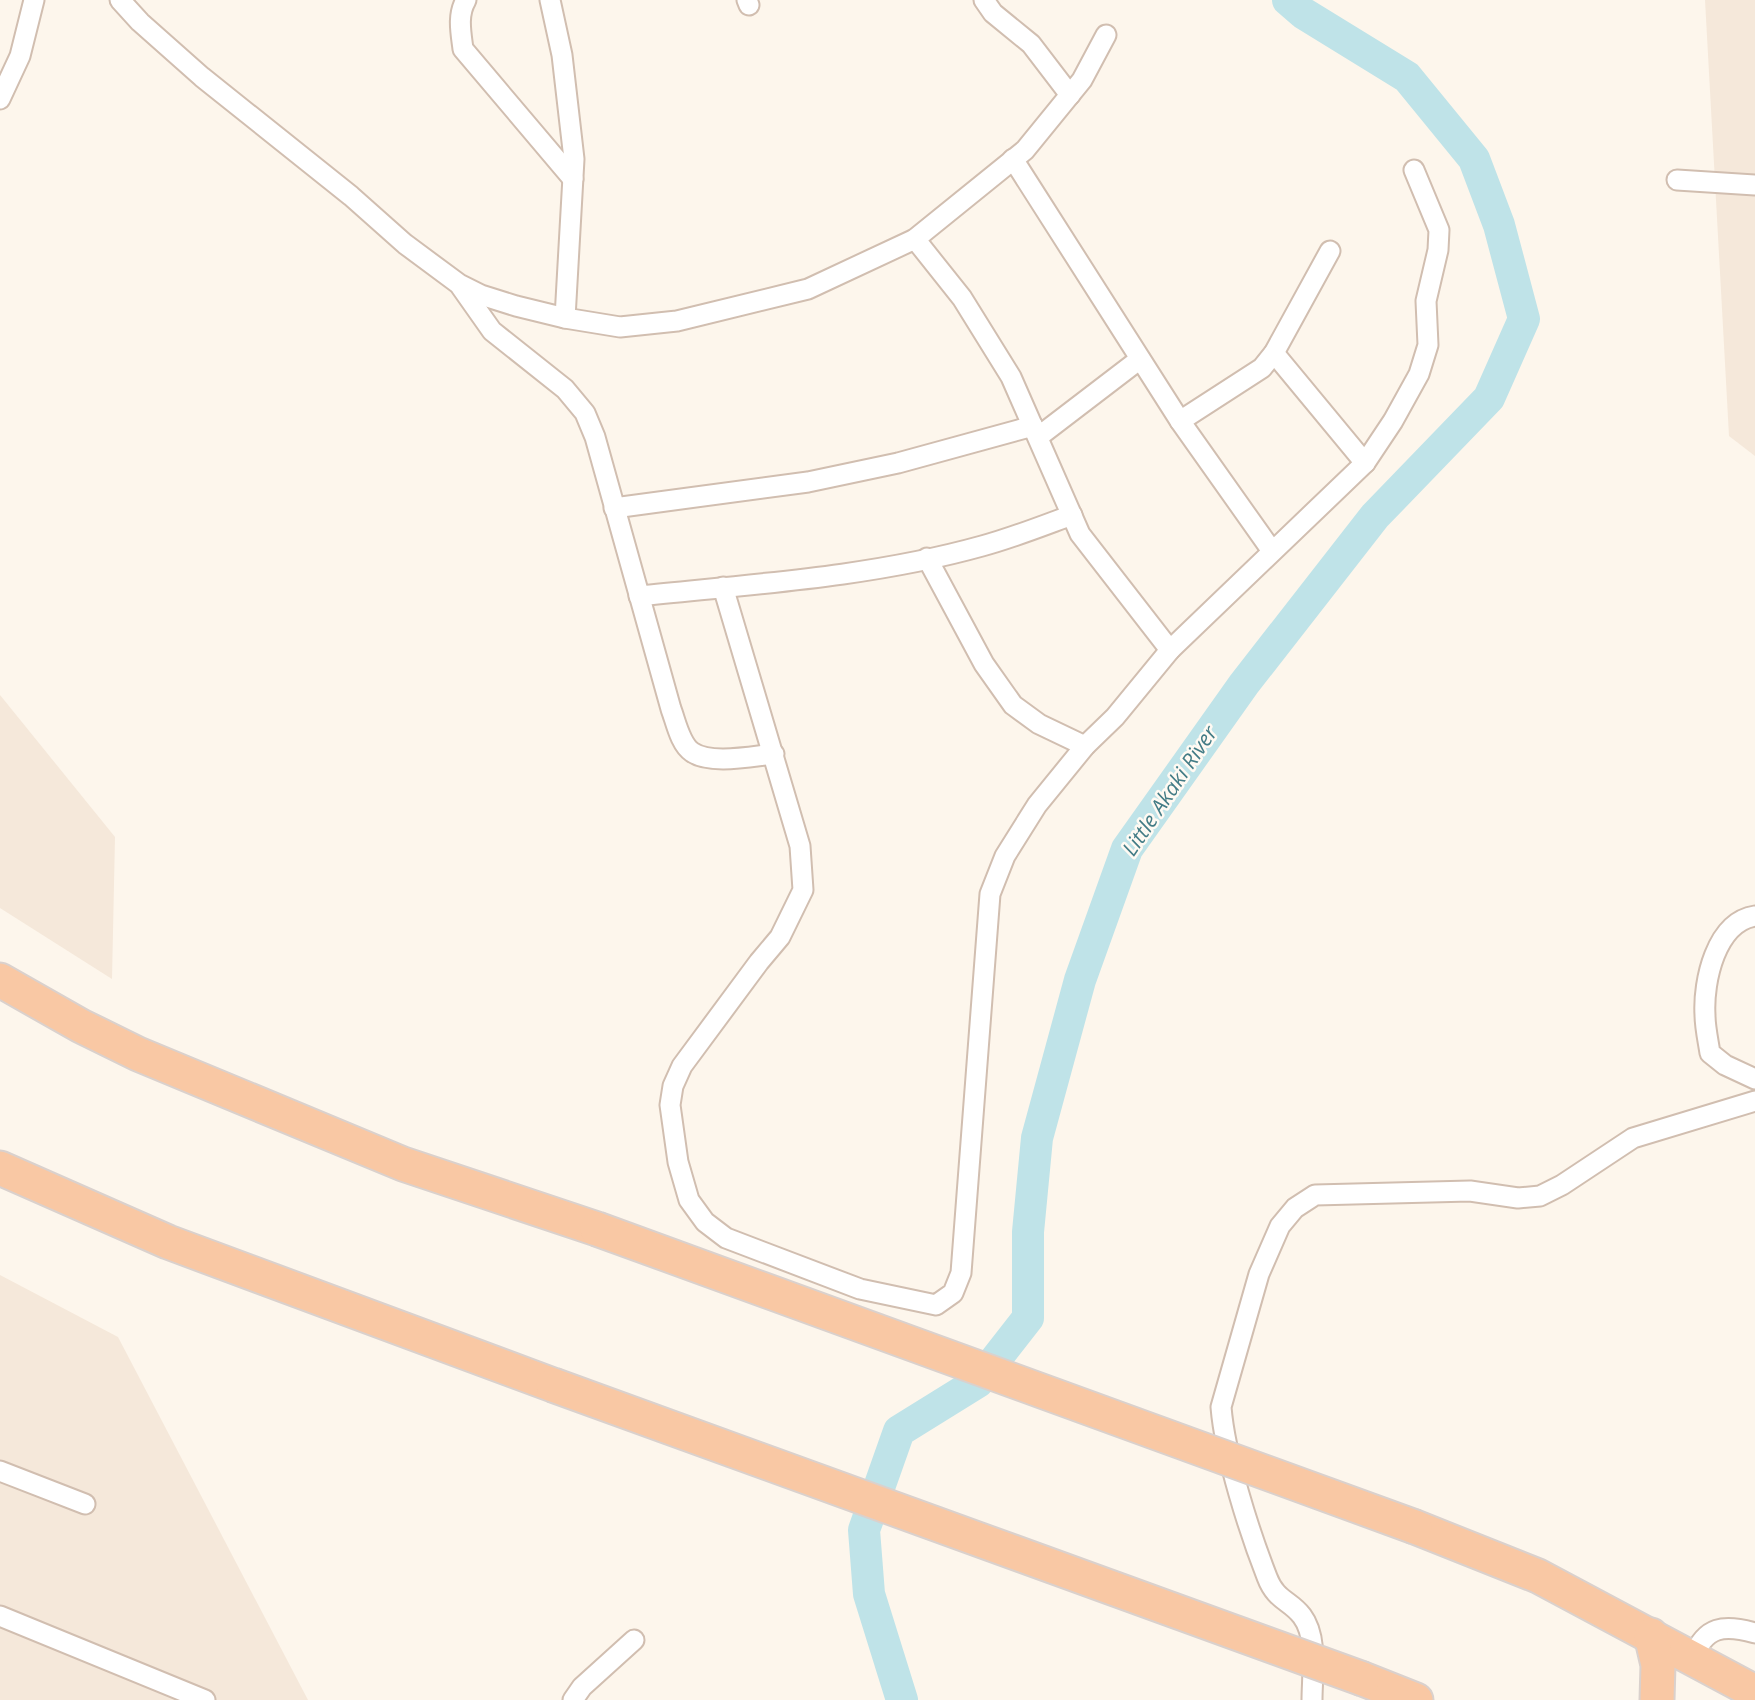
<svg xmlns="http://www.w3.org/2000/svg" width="1755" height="1700" viewBox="0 0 1755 1700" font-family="'Open Sans',sans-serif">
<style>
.residential{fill:#f5e8da}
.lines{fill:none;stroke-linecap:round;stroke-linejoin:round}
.river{stroke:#bfe3e8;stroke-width:32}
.minor-casing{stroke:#d1beb0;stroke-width:23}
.trunk-casing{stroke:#dad1cd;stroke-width:37}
.minor{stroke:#fff;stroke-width:19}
.trunk{stroke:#f9c8a4;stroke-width:33}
.trunk-bridge-casing{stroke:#dad1cd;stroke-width:37;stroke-linecap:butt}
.trunk-bridge{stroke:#f9c8a4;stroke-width:33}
.labels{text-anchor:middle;stroke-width:5;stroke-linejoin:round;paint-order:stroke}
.water-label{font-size:21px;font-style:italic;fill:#437c86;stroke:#fffaf3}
</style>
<rect width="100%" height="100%" fill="#fdf6ec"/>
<g class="residential">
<polygon points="1705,0 1755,0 1755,456 1729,436"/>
<polygon points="0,695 115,837 112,979 0,908"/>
<polygon points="0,1275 118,1337 308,1700 0,1700"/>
</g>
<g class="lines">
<polyline class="river" points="902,1700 869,1594 864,1530 899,1431 978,1382 1028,1318 1028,1232 1037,1138 1080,980 1127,849 1244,684 1375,516 1489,398 1524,319 1499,225 1474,159 1407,77 1303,13 1288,0"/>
<defs>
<g id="minor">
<polyline points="120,0 140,22 202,77 351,196 405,244 459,284 481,295 516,306 565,318 620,327 677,321 808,289 915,239 1025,150 1082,80 1106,35"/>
<path d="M466 0C457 15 461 33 463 49L573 179"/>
<polyline points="550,0 562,55 574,159 565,318"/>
<polyline points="747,0 749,5"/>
<polyline points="984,0 993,13 1031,44 1070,95"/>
<polyline points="0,99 20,56 34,0"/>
<polyline points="1013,159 1180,421 1272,551"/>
<polyline points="1677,180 1755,185"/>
<polyline points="915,239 962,298 1011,377 1080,534 1170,650"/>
<path d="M461 287 492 331 565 389 585 413 595 437 671 709C676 722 680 744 692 752 710 765 753 756 774 754"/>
<polyline points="1274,353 1365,463"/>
<polyline points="1180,421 1262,368 1274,353 1330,251"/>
<polyline points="1038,437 1140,359"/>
<polyline points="614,508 808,482 898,463 1033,426"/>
<polyline points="927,558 984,664 1013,705 1039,724 1085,746"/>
<polyline points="723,587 800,846 803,890 780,937 759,962 682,1066 673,1086 670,1105 678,1162 689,1200 705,1222 726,1238 860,1289 936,1305 953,1293 961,1273 990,894 1005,856 1037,805 1085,746 1115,717 1170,650 1365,463 1393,421 1419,374 1428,345 1426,301 1438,250 1439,230 1414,170"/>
<path d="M639 596C753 584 871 577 982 546 1012 538 1042 526 1072 515"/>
<path d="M1755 916C1716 922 1703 981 1705 1015 1705 1027 1708 1040 1710 1053L1725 1065 1755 1079"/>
<polyline points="0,1471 85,1504"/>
<polyline points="0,1616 205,1700"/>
<path d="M1693 1658C1705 1626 1724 1624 1755 1633"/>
<polyline points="573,1700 582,1687 634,1640"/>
<path d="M1312 1700C1312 1675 1318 1637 1302 1616 1290 1600 1276 1601 1267 1577 1249 1531 1225 1456 1221 1407L1259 1274 1280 1226 1295 1208 1315 1195 1470 1191 1518 1198 1540 1196 1562 1185 1633 1138 1755 1101"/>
</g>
<g id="trunk">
<polyline points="0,980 81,1026 138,1054 403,1164 597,1229"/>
<polyline points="0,1168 168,1242 553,1385"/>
<polyline points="1415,1527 1538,1576 1755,1692"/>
<polyline points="1651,1635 1658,1665 1657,1700"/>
<polyline points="1363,1679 1416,1700"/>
</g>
</defs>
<use href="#minor" class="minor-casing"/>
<use href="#trunk" class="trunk-casing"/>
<use href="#minor" class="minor"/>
<use href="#trunk" class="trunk"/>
<defs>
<g id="trunk-bridge">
<polyline points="597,1229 1415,1527"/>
<polyline points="553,1385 1363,1679"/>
</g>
</defs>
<use href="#trunk-bridge" class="trunk-bridge-casing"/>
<use href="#trunk-bridge" class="trunk-bridge"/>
</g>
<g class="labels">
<g class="water-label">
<text transform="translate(1170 791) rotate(-56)" y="7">Little Akaki River</text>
</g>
</g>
</svg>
